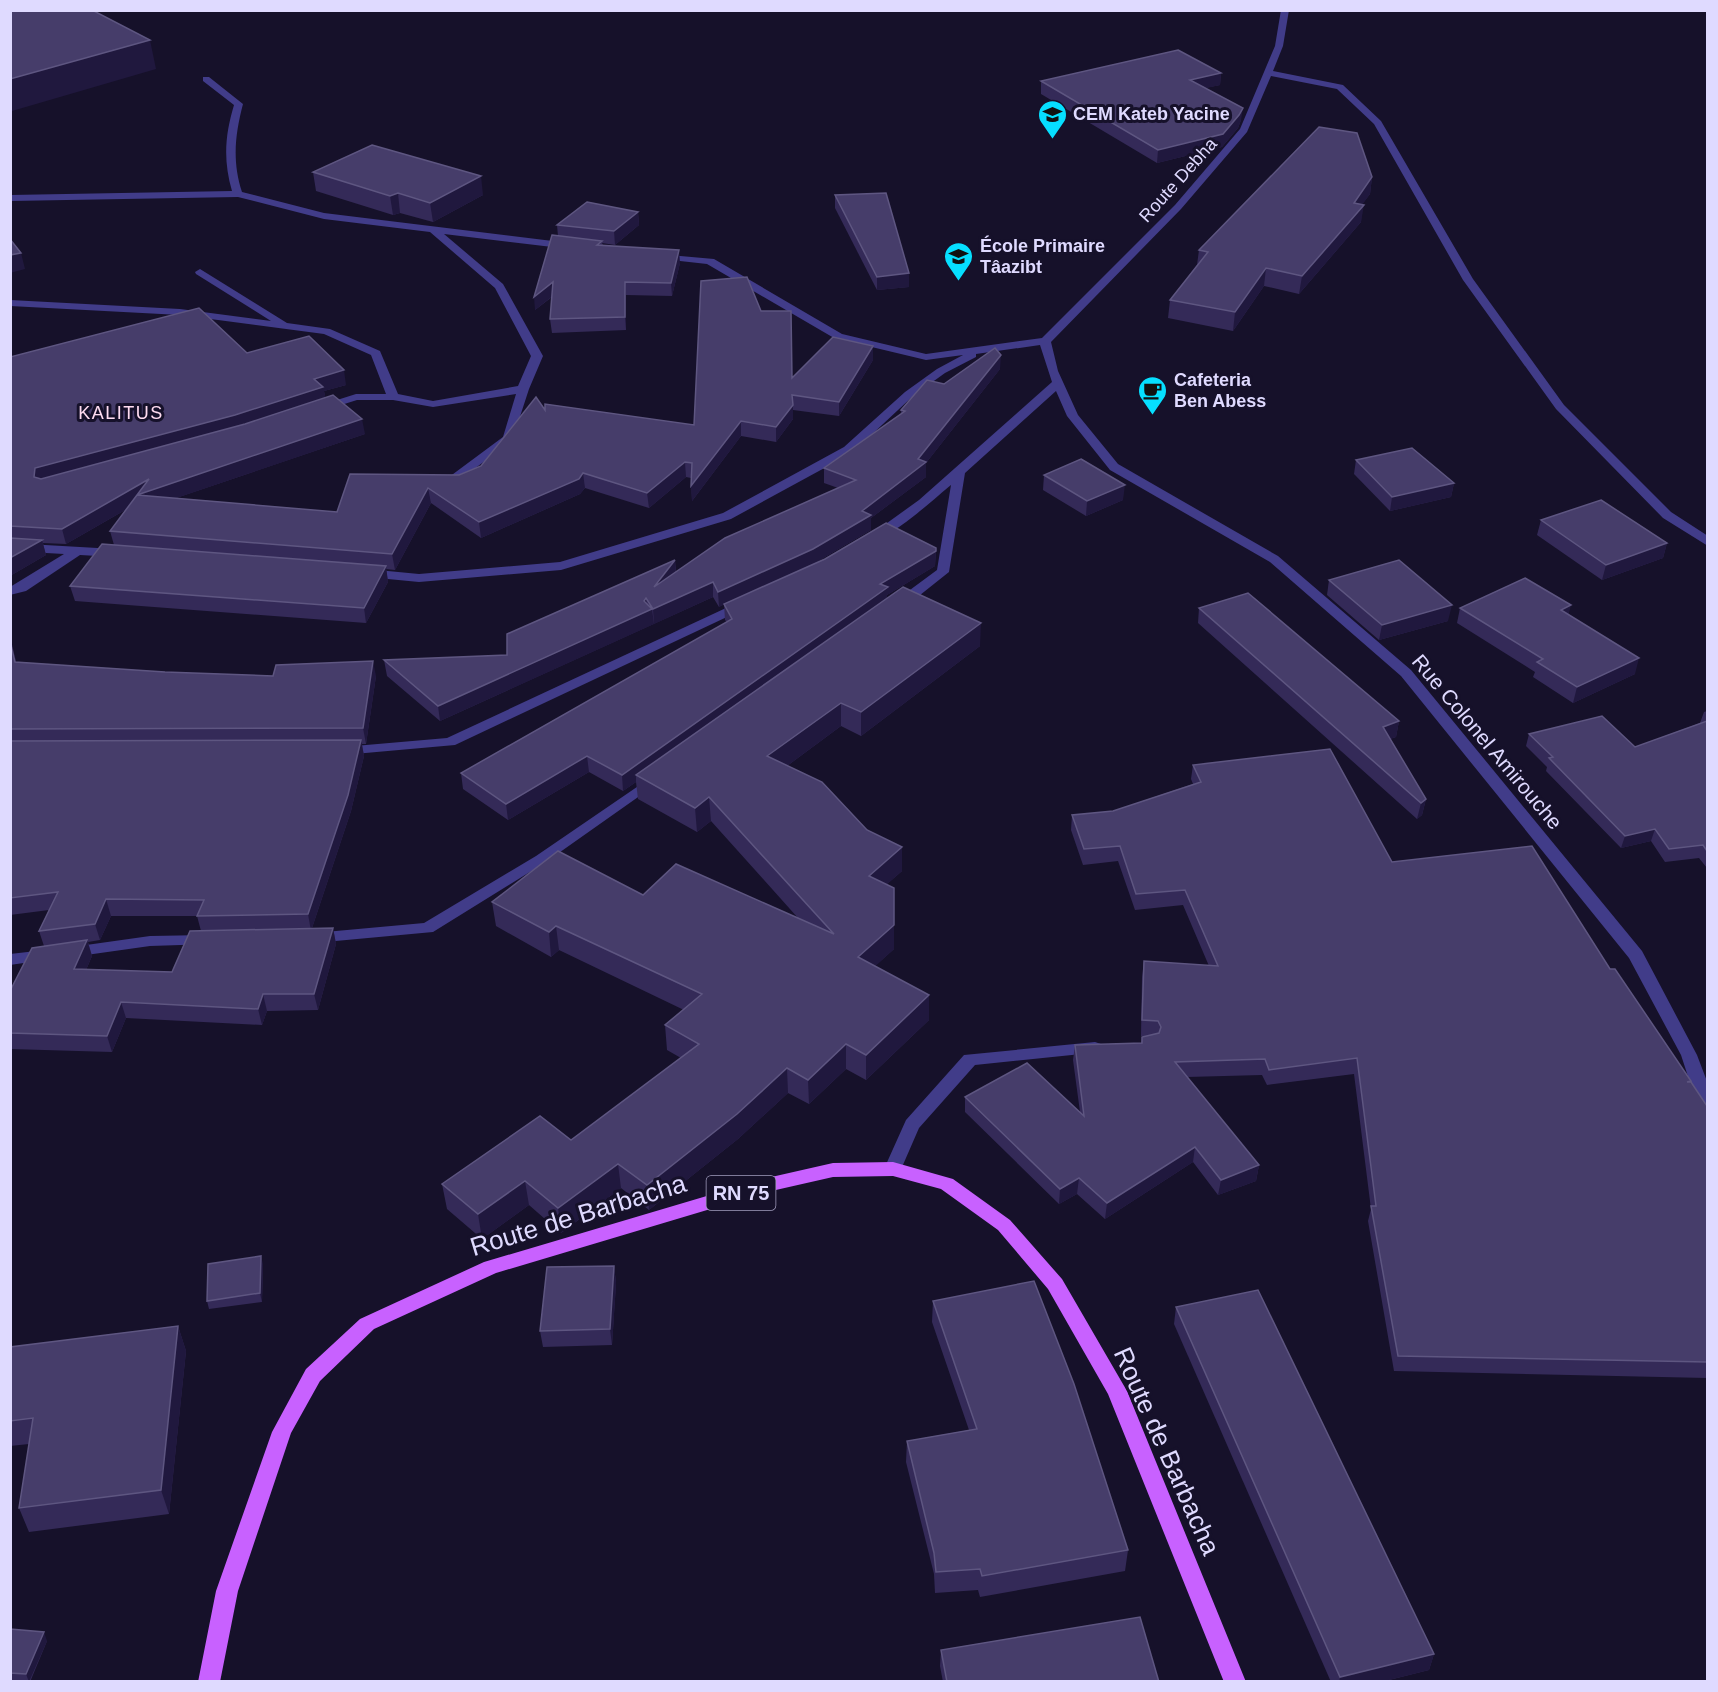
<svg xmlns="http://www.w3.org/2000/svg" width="1718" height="1692" viewBox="0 0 1718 1692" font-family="Helvetica,sans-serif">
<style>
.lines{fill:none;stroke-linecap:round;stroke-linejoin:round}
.street{fill:#413c89;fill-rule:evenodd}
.primary{fill:#c861ff;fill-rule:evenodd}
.wall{fill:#342a58;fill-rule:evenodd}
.shaded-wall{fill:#20183e}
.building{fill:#463d6a;stroke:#5e5681;stroke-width:1.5}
.labels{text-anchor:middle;stroke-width:6;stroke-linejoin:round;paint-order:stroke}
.far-poi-label{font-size:18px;font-weight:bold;fill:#dfdaff;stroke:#16112a;text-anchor:start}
.far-street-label{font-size:18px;fill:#dfdaff;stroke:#16112a}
.far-neighbourhood-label{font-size:18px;letter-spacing:1.5px;fill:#ffdcf1;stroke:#16112a}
.shield{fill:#16112a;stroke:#a39ebf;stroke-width:1.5}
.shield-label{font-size:20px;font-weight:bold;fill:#dfdaff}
.street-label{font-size:21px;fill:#dfdaff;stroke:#16112a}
.near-street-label{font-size:26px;fill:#dfdaff;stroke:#16112a}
</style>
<rect width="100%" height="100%" fill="#16112a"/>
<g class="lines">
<g class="street">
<path d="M1281 10H1289L1283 46 1273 71 1343 85 1381 121 1473 279 1564 405 1671 512 1708 536V546L1663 518 1556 409 1463 280 1374 124 1337 89 1271 76 1247 132 1181 209 1051 342 1058 371 1078 415 1118 464 1278 556 1411 670 1642 951 1697 1055 1708 1084V1116L1702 1114 1699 1110 1681 1055 1629 958 1401 676 1270 562 1110 470 1067 416 1056 391 965 473 949 572 905 607H895L893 604 895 601 937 570 951 485C936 497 888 542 871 539L869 536 919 500 1052 382 1040 345 976 354V357L945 373 913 396 852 453 731 519 561 570 419 582 367 577 361 573 367 569 419 574 560 562 723 513 844 447 905 392 937 369 963 355 926 360 834 338 707 264 662 259 657 256 658 254 714 259 842 334 926 354 1042 338 1175 205 1240 129 1275 46Z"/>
<path d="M203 77H209L243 104C235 135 232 161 242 192L324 213 569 243 574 246 569 249 444 234 503 284 543 356 529 389 512 441 451 486H443L441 483 503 437 516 394 433 407 393 400H357L322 411 316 408 318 406 356 394H386L371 355 324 334 180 315 10 306V300L180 309 271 321 196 274 195 272 200 269 287 323 330 329 380 351 398 394 433 401 518 386 531 356 495 288 430 232 324 219 238 197 10 201V195L232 191C223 160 225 135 234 105L203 81Z"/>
<polygon points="10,543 115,549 121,553 115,557 80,555 26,591 10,595 10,587 64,554 10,551"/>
<polygon points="741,601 748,605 746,608 455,745 343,755 336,751 343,747 447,738"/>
<polygon points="653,776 658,777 660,780 658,783 546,862 433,932 314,943 308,942 306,938 308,934 314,933 424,923 536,856"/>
<polygon points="206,935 212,936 214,940 212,944 150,946 72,957 66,956 64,952 66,948 72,947 150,936"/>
<polygon points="45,950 51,951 53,955 51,959 10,965 10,954"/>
<polygon points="1095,1042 1101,1044 1103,1048 1101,1052 975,1065 919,1128 899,1174 893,1176 887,1174 884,1169 906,1120 964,1055"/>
</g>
<polygon class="primary" points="893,1162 953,1179 1010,1220 1062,1279 1127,1391 1246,1682 1224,1682 1108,1394 1048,1289 998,1230 941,1189 893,1176 833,1177 767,1192 496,1273 374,1329 320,1381 291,1433 238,1591 220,1682 198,1682 216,1591 272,1432 306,1369 360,1319 484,1262 767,1178 833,1163"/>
</g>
<g class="wall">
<polygon points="1221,73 1220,85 1205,88 1241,120 1238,128 1222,147 1157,163 1041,94 1041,81"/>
<polygon points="313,172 483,195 433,222 400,213 393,215 316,191"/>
<polygon points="1372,177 1370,194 1362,204 1361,222 1299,294 1264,286 1233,331 1168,318 1170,300 1197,265 1199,250"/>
<polygon points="835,195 909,273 909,287 877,290 835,208"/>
<polygon points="638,212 639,225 615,245 602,243 603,245 680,263 672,296 626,295 626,330 552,333 550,319 552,297 535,310 558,236 557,225"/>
<polygon points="761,311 792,378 873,360 839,416 793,410 793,419 776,442 741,436 692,501 691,478 686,477 649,508 585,488 580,494 481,538 431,503 395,570 386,569 388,582 366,623 75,601 70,586 114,545 110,531 127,509 66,544 43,543 46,555 10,576 10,357 247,353 346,385 324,391 325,397 365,434 176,498 337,512 459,475 481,466 545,410 694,425"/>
<polygon points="1000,369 926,463 926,477 871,518 871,530 813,564 936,548 935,566 887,595 887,598 980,646 861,736 841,726 787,766 867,830 902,847 902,871 887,884 894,949 875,966 929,995 929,1020 866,1080 846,1069 809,1104 788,1093 738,1139 649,1210 621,1188 561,1233 529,1205 482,1239 447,1209 442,1184 571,1140 681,1058 667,1050 665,1025 684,1010 559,950 551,957 496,926 492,902 643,895 798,918 711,821 697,832 638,799 636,782 623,791 589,772 508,820 463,789 461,773 727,622 725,620 724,604 719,607 713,597 440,721 387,676 384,660 507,655 675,560 676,572 838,488 824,483 824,468 901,414 901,410 944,384"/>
<polygon points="1356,460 1454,483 1451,497 1390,511 1354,474"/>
<polygon points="1044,475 1123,500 1086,516 1043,490"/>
<polygon points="1541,520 1667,543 1663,558 1602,580 1537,535"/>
<polygon points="1329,580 1448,621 1379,640 1327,595"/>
<polygon points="1199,608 1399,721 1396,737 1390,739 1426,799 1422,815 1417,819 1198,623"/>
<polygon points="1460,608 1569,615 1635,674 1573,703 1533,677 1535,672 1457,623"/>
<path d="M10 636 16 662 165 672 273 676H376L366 744H362L364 756 351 811 312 928H333L336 944 318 1010 267 1011 262 1025 126 1018 112 1052 10 1049V991L44 946 39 931 49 910 10 915ZM111 916H197L201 931 172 972 86 970 92 956 88 942 100 940Z"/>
<polygon points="1707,711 1707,868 1699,858 1665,862 1651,841 1621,848 1546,771 1547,767 1526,746 1529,734 1635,747 1700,723 1704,712"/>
<polygon points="1193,765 1610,969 1707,1106 1707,1378 1394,1371 1368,1221 1371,1209 1354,1074 1267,1085 1262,1075 1187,1077 1259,1165 1256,1181 1218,1195 1193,1162 1105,1219 1077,1194 1059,1204 965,1112 965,1097 1080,1112 1073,1060 1075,1045 1141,1043 1142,1037 1145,1036 1141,1036 1142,977 1144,961 1209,966 1183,905 1135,910 1118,861 1083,865 1071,830 1072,815 1113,811 1193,784 1191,779"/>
<polygon points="263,1264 262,1302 209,1309 207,1301"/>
<polygon points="614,1266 616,1283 612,1345 543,1347 540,1331"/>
<polygon points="933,1301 1128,1550 1125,1571 980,1597 978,1590 935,1593 934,1574 906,1462 907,1441 969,1430 932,1322"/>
<polygon points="1176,1307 1434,1654 1429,1670 1381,1682 1331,1682 1174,1324"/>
<polygon points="178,1326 186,1351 169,1514 29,1532 19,1508 29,1444 10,1446 10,1347"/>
<polygon points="10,1629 47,1641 30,1682 10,1680"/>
<polygon points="941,1650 1159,1682 943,1682 940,1666"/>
</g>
<g class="shaded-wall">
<polygon points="150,40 156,69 12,111 10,105 10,79"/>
<polygon points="1221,73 1220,85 1189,92 1190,80"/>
<polygon points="1243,108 1241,120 1238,128 1222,147 1157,163 1158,150"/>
<polygon points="481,176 483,195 433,222 430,203"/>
<polygon points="1372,177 1370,194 1357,212 1364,205 1361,222 1299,294 1302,276"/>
<polygon points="398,193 400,213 393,215 390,196"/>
<polygon points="638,212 639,225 615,245 614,231"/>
<polygon points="679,250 680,263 672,296 671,283"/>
<polygon points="21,253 25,269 10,273 10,255"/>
<polygon points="1266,268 1264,286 1233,331 1235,312"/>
<polygon points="909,273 909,287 877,290 877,277"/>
<polygon points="553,282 554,295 535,310 534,297"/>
<polygon points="625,282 626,295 626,330 625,317"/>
<polygon points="873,346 873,360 839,416 839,402"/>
<polygon points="1001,355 1000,369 926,463 926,477 871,518 871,530 813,564 719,607 718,592 862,511 918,459"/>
<polygon points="344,370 346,385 324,391 326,401 39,483 34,477 35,468 314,379"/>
<polygon points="793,405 793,419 776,442 776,427"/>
<polygon points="362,419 365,434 141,510 139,502 66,544 62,529 149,479"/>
<polygon points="741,421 741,436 692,501 691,486"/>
<polygon points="685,462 686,477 649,508 647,493"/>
<polygon points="583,473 585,488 580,494 481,538 479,522"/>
<polygon points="1454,483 1451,497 1390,511 1392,497"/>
<polygon points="1125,485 1123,500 1086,516 1087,501"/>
<polygon points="428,488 431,503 395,570 392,554"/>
<polygon points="42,540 46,555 10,576 10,558"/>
<polygon points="1667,543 1663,558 1602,580 1606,565"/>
<polygon points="936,548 935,566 887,595 887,603 636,775 636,782 623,791 622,775 880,584"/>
<polygon points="675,560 676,575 654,587"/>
<polygon points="386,566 388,582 366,623 364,608"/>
<polygon points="713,582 713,597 654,624 653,609"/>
<polygon points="646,598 647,611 652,609 654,624 440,721 438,706 644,601"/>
<polygon points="1452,605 1448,621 1379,640 1382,625"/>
<polygon points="1571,605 1567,621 1561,610"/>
<polygon points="981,623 980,646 861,736 861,712"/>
<polygon points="10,636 20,677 15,662 10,641"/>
<polygon points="1639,658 1635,674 1573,703 1577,687"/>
<polygon points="373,661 376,676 366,744 363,728"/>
<polygon points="841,703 841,726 768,780 767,756"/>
<polygon points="1399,721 1396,737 1380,742 1383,727"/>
<polygon points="361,740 364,756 351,811 311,931 308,914"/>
<polygon points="587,756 589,772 508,820 506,804"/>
<polygon points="709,797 711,821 697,832 695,808"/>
<polygon points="1426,799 1422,815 1417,819 1421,803"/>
<polygon points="1655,829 1651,841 1621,848 1625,836"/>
<polygon points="902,847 902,871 869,900 869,876"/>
<polygon points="106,899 111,916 100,940 95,924"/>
<polygon points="894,925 894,949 858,982 858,957"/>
<polygon points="556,926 559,950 551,957 549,932"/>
<polygon points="333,928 336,944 318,1010 314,994"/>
<polygon points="87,940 92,956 79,986 74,969"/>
<polygon points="263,994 267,1011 262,1025 258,1009"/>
<polygon points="929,995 929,1020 866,1080 866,1055"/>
<polygon points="121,1002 126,1018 112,1052 107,1036"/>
<polygon points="846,1044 846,1069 809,1104 808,1080"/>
<polygon points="787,1068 788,1093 738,1139 649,1210 647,1185"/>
<polygon points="1195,1147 1193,1162 1105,1219 1107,1203"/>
<polygon points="618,1164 621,1188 561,1233 558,1208"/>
<polygon points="1259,1165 1256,1181 1218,1195 1221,1180"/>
<polygon points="1079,1178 1077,1194 1059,1204 1060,1189"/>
<polygon points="525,1181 529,1205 482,1239 478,1214"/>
<polygon points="261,1256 263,1264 262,1302 260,1293"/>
<polygon points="614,1266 616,1283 612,1345 610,1329"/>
<polygon points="178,1326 186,1351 169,1514 161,1490"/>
<polygon points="44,1632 47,1641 29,1682 26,1674"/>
<polygon points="1434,1654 1429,1670 1381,1682 1339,1682 1340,1677"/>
</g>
<g class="building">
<polygon points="10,10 92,10 150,40 10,79"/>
<polygon points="1178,50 1221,73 1190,80 1243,108 1239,115 1223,134 1158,150 1041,81"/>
<polygon points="1319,127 1357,133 1372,177 1354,203 1364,205 1302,276 1266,268 1235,312 1170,300 1208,252 1199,250"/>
<polygon points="372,145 481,176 430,203 398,193 390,196 313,172"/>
<polygon points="886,193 909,273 877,277 835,195"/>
<polygon points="587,202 638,212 614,231 557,225"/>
<polygon points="552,235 602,241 597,245 679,250 671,283 625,282 625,317 550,319 553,282 534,297"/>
<polygon points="10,239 21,253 10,255"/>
<polygon points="747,277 761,311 791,311 792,378 833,337 873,346 839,402 792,395 793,405 776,427 741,421 691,486 692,463 685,462 647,493 583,473 579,479 479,522 428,488 392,554 110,531 149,479 62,529 10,526 10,357 199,308 247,353 309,336 344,370 314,379 323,387 235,415 35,468 34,477 41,479 245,424 333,395 362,419 137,495 337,512 350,474 459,475 481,466 536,397 545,410 545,404 694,425 701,281"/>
<polygon points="995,348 1001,355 918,459 926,462 862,511 871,515 813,549 718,592 713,582 653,609 646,598 644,601 652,609 438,706 384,660 507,655 507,634 675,560 654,587 725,538 856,480 824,468 905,411 901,410 927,380 944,384"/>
<polygon points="1412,448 1454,483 1392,497 1356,460"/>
<polygon points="1081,459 1125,485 1087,501 1044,475"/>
<polygon points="1601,500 1667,543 1606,565 1541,520"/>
<polygon points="886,523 936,548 936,551 880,584 888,587 622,775 587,756 506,804 461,773 732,619 724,604 825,559"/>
<polygon points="10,538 42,540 10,558"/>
<polygon points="102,544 386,566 364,608 70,586"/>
<polygon points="1399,560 1452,605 1382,625 1329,580"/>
<polygon points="1525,578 1571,605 1561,610 1639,658 1577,687 1537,662 1543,659 1460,608"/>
<polygon points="903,587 981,623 861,712 841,703 767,756 822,782 867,830 902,847 869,876 894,888 894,925 858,957 929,995 866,1055 846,1044 808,1080 787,1068 737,1114 647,1185 618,1164 558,1208 525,1181 478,1214 442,1184 540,1116 571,1140 699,1044 665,1025 702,994 556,926 549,932 492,902 558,851 643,895 676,864 834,934 709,797 695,808 636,775"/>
<polygon points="1248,593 1399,721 1383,727 1426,799 1421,803 1199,608"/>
<polygon points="10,641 15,662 165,672 273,676 276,665 373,661 363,728 10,729"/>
<polygon points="1602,716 1635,747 1707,721 1707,851 1703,845 1669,849 1655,829 1625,836 1549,758 1553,757 1529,734"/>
<polygon points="361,740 348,795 308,914 197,916 204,900 106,899 95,924 39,931 58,892 10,898 10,741"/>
<polygon points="1330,749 1392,862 1532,846 1610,969 1615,969 1691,1081 1687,1082 1691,1082 1707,1106 1707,1362 1398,1356 1371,1206 1376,1206 1357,1058 1269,1070 1265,1059 1175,1062 1259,1165 1221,1180 1195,1147 1107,1203 1079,1178 1060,1189 965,1097 1027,1063 1084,1116 1075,1045 1142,1043 1142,1037 1159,1033 1161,1027 1158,1021 1142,1020 1144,961 1218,966 1185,890 1136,894 1120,846 1084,849 1072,815 1113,811 1201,782 1193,765"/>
<polygon points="333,928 314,994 263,994 258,1009 121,1002 107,1036 10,1033 10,991 32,948 87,940 74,969 172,972 190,931"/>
<polygon points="261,1256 260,1293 207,1301 208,1264"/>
<polygon points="614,1266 610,1329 540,1331 547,1267"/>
<polygon points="1034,1281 1074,1384 1128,1550 982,1576 980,1569 936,1572 934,1553 907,1441 977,1429 933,1301"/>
<polygon points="1258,1290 1434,1654 1340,1677 1176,1307"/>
<polygon points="178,1326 161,1490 19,1508 33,1418 10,1421 10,1347"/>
<polygon points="1140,1617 1159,1682 947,1682 941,1650"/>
<polygon points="10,1629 44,1632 26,1674 10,1673"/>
</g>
<defs>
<symbol id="school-pin" viewBox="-11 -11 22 30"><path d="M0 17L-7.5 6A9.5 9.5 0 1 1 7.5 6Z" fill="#06dfff" stroke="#16112a"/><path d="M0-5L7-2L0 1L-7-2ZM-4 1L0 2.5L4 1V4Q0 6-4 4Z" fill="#111"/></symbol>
<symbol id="cafe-pin" viewBox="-11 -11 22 30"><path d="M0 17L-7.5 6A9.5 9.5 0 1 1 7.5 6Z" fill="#06dfff" stroke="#16112a"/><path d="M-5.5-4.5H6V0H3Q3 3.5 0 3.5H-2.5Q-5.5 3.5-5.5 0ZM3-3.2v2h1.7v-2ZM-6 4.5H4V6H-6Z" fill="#111"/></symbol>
</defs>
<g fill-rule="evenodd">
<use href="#school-pin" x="1036" y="98" width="33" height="45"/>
<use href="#school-pin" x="942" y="240" width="33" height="45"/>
<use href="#cafe-pin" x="1136" y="374" width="33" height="45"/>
</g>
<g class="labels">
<g class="far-poi-label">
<text x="1073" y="120">CEM Kateb Yacine</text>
<text x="980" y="252">École Primaire<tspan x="980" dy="21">Tâazibt</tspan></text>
<text x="1174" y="386">Cafeteria<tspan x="1174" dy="21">Ben Abess</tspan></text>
</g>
<g class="far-street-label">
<text transform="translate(1178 180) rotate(-48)" y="6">Route Debha</text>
</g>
<g class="far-neighbourhood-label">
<text x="121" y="419">KALITUS</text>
</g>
<rect class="shield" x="706.5" y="1176" width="69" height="34" rx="4.5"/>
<g class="shield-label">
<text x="741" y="1200">RN 75</text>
</g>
<g class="street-label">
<text transform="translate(1487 742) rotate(50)" y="7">Rue Colonel Amirouche</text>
</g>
<g class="near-street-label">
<text transform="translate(578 1215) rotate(-17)" y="9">Route de Barbacha</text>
<text transform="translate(1167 1451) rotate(66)" y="9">Route de Barbacha</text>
</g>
</g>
<rect width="1718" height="1692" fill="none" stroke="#dfdaff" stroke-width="24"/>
</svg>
